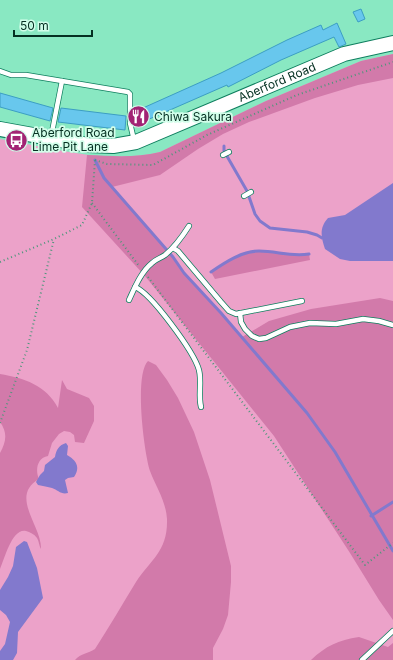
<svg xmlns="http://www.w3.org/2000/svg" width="393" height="660" viewBox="0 0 393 660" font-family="Inter,sans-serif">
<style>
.green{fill:#eca2c9}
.forest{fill:#d27aaa}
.water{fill:#8279cd}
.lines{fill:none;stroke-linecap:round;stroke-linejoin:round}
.stream{stroke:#8279cd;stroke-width:3}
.building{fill:#68c7ed;stroke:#3c9ec3}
.service-casing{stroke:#0e7e5e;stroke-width:6}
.primary-casing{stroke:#0e7e5e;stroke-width:16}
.path{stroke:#4e967b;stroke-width:2;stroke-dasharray:1 3;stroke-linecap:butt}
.service{stroke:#fff;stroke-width:4.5}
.primary{stroke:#fff;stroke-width:14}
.labels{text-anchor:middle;stroke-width:3.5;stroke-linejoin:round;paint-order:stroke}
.street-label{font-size:12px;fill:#053022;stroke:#d2feea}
.poi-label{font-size:12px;fill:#053022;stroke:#d2feea;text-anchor:start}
</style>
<rect width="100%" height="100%" fill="#89e8c2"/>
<path class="green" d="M393 54V660H0V139C52 148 108 165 160 152L266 101 361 61Z"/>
<g class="forest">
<path d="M393 54V78L358 85 315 98 249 122 223 134 198 149 160 175 112 187 173 257 184 273 242 337 269 321 311 309 380 298 393 301V620L379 600 350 553 274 436 145 276 82 207 87 155C112 156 136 158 160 152L266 101 361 61Z"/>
<path d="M259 251C276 252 292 256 309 254L310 260 215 279 211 272C225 263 241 253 259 251Z"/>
<path d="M148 361 156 365 167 380 178 398 194 432 210 480 231 566V582L228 615 223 629 213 648V660H75C81 653 88 654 95 649 109 627 122 605 136 582 151 559 168 551 167 519 166 501 156 487 150 471 144 452 134 375 148 361Z"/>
<path d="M0 374C24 378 46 385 58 408L62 380 67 389 89 398 94 406V421L84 443 75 442 74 435 70 432 64 431 59 434 52 443 48 456C37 458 35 470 39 479 9 496 42 526 41 549 39 546 39 541 37 538 34 534 30 532 26 531 12 528 5 558 0 569V453C6 442 8 433 0 422Z"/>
<path d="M359 637 388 647 393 643V660H311C326 646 338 640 359 637Z"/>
</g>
<g class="water">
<path d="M393 183V261H350L340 259 325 249C321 237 319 228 328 218L345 215Z"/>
<path d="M66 443 68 446 67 455C76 460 81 467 74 477L68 478 65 480 68 493C61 495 58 490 52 488 48 487 43 486 38 485L36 482 40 475 44 471 45 465 55 457C56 450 59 445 66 443Z"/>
<polygon points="24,541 27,542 37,568 43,598 18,632 17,653 13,660 0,660 0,651 5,644 10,622 6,615 0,610 0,590 8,577 13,566 16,547"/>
</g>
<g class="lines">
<g class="stream">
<polyline points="224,146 224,151 247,191 255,214 260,221 270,228 307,232 317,235 322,238"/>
<polyline points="95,160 104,178 173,257 184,273 221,313 307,413 335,452 393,551"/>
<path d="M211 272C224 263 242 251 259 251 277 251 290 257 309 254"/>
<polyline points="371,516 393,502"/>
</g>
</g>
<g class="building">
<polygon points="361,9 365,19 358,22 353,12"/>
<polygon points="337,23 346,44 339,47 334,37 281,60 228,87 227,85 138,124 134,112 221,73 287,40 321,25 323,30"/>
<polygon points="0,93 53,108 50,121 0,107"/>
<polygon points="61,108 126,116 125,130 58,122"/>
</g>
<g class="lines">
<defs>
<g id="service">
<polyline points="0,71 11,75 26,75 128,92 130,94 130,123 133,136"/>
<polyline points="51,137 62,81"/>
<polyline points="223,155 229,152"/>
<polyline points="244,196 251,192"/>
<polyline points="173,248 178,251 221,302 229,311 236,314 302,301"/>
<path d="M135 287C151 293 194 352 199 370 202 382 198 395 201 407"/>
<path d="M129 300C135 287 141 272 152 263 156 259 161 258 165 255 175 247 182 237 189 226"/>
<polyline points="240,313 241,322 245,329 252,336 259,339 266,338 290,327 310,323 336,324 363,319 379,321 393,325"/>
<polyline points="362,660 393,631"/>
</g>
<g id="primary">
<path id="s1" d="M0 129 88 145 113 146 136 142 344 54 393 43"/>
</g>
</defs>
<use href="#service" class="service-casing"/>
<use href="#primary" class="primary-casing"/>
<g class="path">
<polyline points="95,160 107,164 153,165 207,135 297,95 393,62"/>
<polyline points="92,203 139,266"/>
<polyline points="0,262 54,239 82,225 92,203 95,160"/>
<polyline points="148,277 365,565 393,543"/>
<polyline points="0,423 27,350 54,239"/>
</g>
<use href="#service" class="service"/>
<use href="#primary" class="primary"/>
</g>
<defs>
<symbol id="restaurant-disc" viewBox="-11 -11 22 22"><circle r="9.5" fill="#a22374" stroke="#d2feea"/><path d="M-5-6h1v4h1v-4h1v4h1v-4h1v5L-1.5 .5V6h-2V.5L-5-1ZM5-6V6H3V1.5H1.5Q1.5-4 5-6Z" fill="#fff"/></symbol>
<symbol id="bus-disc" viewBox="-11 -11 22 22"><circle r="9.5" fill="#a22374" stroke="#d2feea"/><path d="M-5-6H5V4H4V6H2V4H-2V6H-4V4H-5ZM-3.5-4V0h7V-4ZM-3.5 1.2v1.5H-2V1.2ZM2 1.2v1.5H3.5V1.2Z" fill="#fff"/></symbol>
</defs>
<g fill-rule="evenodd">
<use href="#restaurant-disc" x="126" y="104" width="25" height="25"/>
<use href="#bus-disc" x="4" y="128" width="25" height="25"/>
</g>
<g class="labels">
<g class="street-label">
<text dy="4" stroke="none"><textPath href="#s1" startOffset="291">Aberford Road</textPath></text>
</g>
<g class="poi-label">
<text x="154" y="121">Chiwa Sakura</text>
<text x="32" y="137">Aberford Road<tspan x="32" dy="14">Lime Pit Lane</tspan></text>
</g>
</g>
<path d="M14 30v6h78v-6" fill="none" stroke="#053022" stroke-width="2"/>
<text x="20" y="30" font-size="12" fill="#053022" stroke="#d2feea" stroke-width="3" paint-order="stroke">50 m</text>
</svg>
